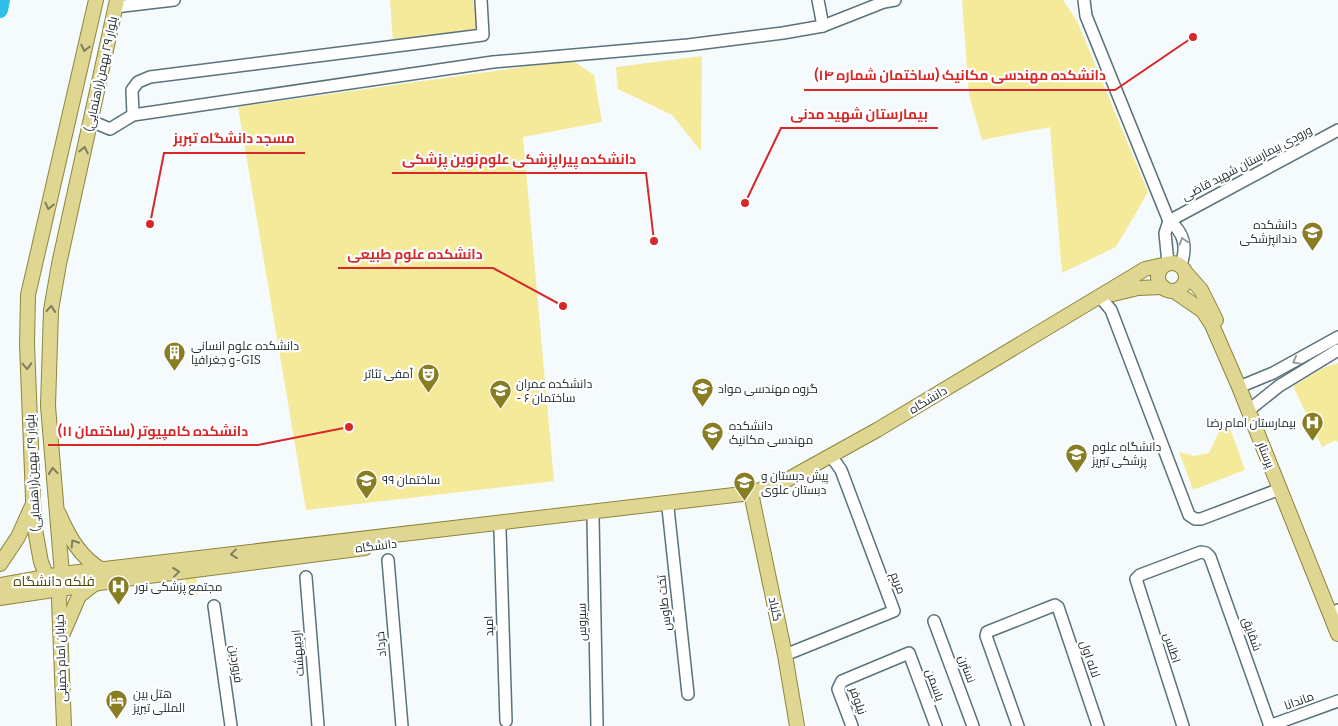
<svg xmlns="http://www.w3.org/2000/svg" width="1338" height="726" viewBox="0 0 1338 726" font-family="Bitter,Cairo,serif">
<style>
.green{fill:#f5ea9a}
.lines{fill:none;stroke-linecap:round;stroke-linejoin:round}
.river{stroke:#2ec0e9;stroke-width:16}
.minor-casing{stroke:#59727b;stroke-width:14}
.major-casing{stroke:#8d863d;stroke-width:16}
.minor{stroke:#fff;stroke-width:11}
.major{stroke:#dfd691;stroke-width:14}
.oneway{stroke:#7d7e5d}
.oneway2{stroke:#989d9f}
.labels{text-anchor:middle;stroke-width:4.5;stroke-linejoin:round;paint-order:stroke}
.street-label{font-size:12px;fill:#1b2629;stroke:#fff}
.poi-label{font-size:12px;fill:#1b2629;stroke:#fff;text-anchor:start}
.neighbourhood-label{font-size:14px;fill:#514906;stroke:#fff}
.leader{fill:none;stroke:#d62828;stroke-width:2}
.callout-dot{fill:#d62828;stroke:#fff;stroke-width:2}
.callout-label{font-size:14px;text-anchor:middle;font-weight:bold;fill:#d62828;stroke:#fff;stroke-width:4.5;stroke-linejoin:round;paint-order:stroke}
</style>
<rect width="100%" height="100%" fill="#f5fbfd"/>
<g class="green">
<polygon points="390,0 474,0 477,29 393,43"/>
<polygon points="962,0 1063,0 1077,21 1148,192 1116,247 1062,273 1050,127 982,140 969,95"/>
<polygon points="702,56 701,151 672,115 618,89 616,67"/>
<polygon points="572,60 594,75 602,122 523,137 554,481 306,510 238,107"/>
<polygon points="1338,363 1338,443 1336,440 1322,447 1293,386 1323,368"/>
<polygon points="1226,417 1245,470 1193,490 1179,452 1194,456 1209,453"/>
<polygon points="196,576 198,595 187,597 185,578"/>
</g>
<g class="lines">
<polyline class="river" points="0,10 2,0"/>
<defs>
<g id="minor">
<polyline points="818,0 823,26"/>
<path d="M1084 0 1086 16 1169 221C1185 233 1187 247 1181 265"/>
<polyline points="115,7 174,0"/>
<polyline points="133,115 132,90 138,82 150,77 483,35 481,0"/>
<polyline points="91,121 110,129 133,115 493,62 688,45 783,33 823,26 884,2 895,0"/>
<polyline points="1169,221 1338,130"/>
<polyline points="1168,263 1165,233 1169,221"/>
<polyline points="1101,298 1111,310 1189,515 1195,519 1201,519 1280,489"/>
<polyline points="1239,387 1273,373 1338,337"/>
<polyline points="1249,410 1279,386 1338,350"/>
<polyline points="668,508 688,694"/>
<polyline points="593,518 597,726"/>
<polyline points="500,530 506,721"/>
<polyline points="388,560 402,726"/>
<polyline points="306,577 318,726"/>
<polyline points="214,606 231,726"/>
<polyline points="1337,611 1338,610"/>
<polyline points="934,621 973,726"/>
<polyline points="785,655 894,611 841,470 831,456"/>
<polyline points="852,726 838,689 842,681 909,653 936,726"/>
<polyline points="1018,726 986,636 987,632 1055,605 1058,607 1098,726"/>
<polyline points="1183,726 1136,579 1140,575 1201,552 1206,553 1210,557 1270,726"/>
<polyline points="1269,726 1338,701"/>
</g>
<g id="major">
<circle cx="1172" cy="277" r="14"/>
<polyline points="1186,273 1201,290 1216,320"/>
<polyline points="1174,291 1203,311 1212,325 1239,387 1338,634"/>
<polyline points="1113,294 1138,288 1163,287"/>
<polyline points="751,493 785,655 797,726"/>
<path d="M59 514C69 537 80 557 102 570"/>
<polyline points="0,564 18,537 32,506"/>
<polyline points="53,583 47,577 41,562 34,524 27,344 28,295 96,0"/>
<polyline points="0,585 62,574 751,493 785,481 877,430 1145,269 1167,264"/>
<polyline points="0,598 133,578 365,548"/>
<polyline points="63,633 79,596 93,585"/>
<polyline points="64,726 59,600 62,574 48,406 51,310 59,264 117,0"/>
</g>
</defs>
<use href="#minor" class="minor-casing"/>
<use href="#major" class="major-casing"/>
<use href="#minor" class="minor"/>
<use href="#major" class="major"/>
</g>
<defs><path id="oneway-chevron" d="M-2-3.5L2.5 0L-2 3.5" fill="none" stroke-width="1.6" stroke-linecap="round" stroke-linejoin="round" transform="scale(1.25)"/></defs>
<g class="oneway">
<use href="#oneway-chevron" transform="translate(85 48) rotate(103)"/>
<use href="#oneway-chevron" transform="translate(84 150) rotate(-77)"/>
<use href="#oneway-chevron" transform="translate(49 206) rotate(103)"/>
<use href="#oneway-chevron" transform="translate(51 309) rotate(-85)"/>
<use href="#oneway-chevron" transform="translate(27 366) rotate(88)"/>
<use href="#oneway-chevron" transform="translate(53 471) rotate(-95)"/>
<use href="#oneway-chevron" transform="translate(74 543) rotate(-123)"/>
<use href="#oneway-chevron" transform="translate(234 554) rotate(173)"/>
<use href="#oneway-chevron" transform="translate(176 572) rotate(-7)"/>
</g>
<g class="oneway2">
<use href="#oneway-chevron" transform="translate(1183 241) rotate(-107)"/>
<use href="#oneway-chevron" transform="translate(1296 361) rotate(151)"/>
</g>
<defs>
<symbol id="university-pin" viewBox="-11 -11 22 30"><path d="M0 17L-7.5 6A9.5 9.5 0 1 1 7.5 6Z" fill="#897d23" stroke="#fff"/><path d="M0-5L7-2L0 1L-7-2ZM-4 1L0 2.5L4 1V4Q0 6-4 4Z" fill="#fff"/></symbol>
<symbol id="building-pin" viewBox="-11 -11 22 30"><path d="M0 17L-7.5 6A9.5 9.5 0 1 1 7.5 6Z" fill="#897d23" stroke="#fff"/><path d="M-4-6H4V6H1V3H-1V6H-4ZM-2.5-4.3h1.7v1.8h-1.7ZM.8-4.3h1.7v1.8H.8ZM-2.5-1h1.7V.8h-1.7ZM.8-1h1.7V.8H.8Z" fill="#fff"/></symbol>
<symbol id="theatre-pin" viewBox="-11 -11 22 30"><path d="M0 17L-7.5 6A9.5 9.5 0 1 1 7.5 6Z" fill="#897d23" stroke="#fff"/><path d="M-5-5.5Q0-4 5-5.5V0Q5 5 0 6Q-5 5-5 0ZM-3.3-2.5H-1v1.5H-3.3ZM1-2.5H3.3v1.5H1ZM-2.8 1Q0 5.5 2.8 1Z" fill="#fff"/></symbol>
<symbol id="hospital-pin" viewBox="-11 -11 22 30"><path d="M0 17L-7.5 6A9.5 9.5 0 1 1 7.5 6Z" fill="#897d23" stroke="#fff"/><path d="M-5-5h3v3.5h4V-5h3V5h-3V1.5h-4V5h-3Z" fill="#fff"/></symbol>
<symbol id="school-pin" viewBox="-11 -11 22 30"><path d="M0 17L-7.5 6A9.5 9.5 0 1 1 7.5 6Z" fill="#897d23" stroke="#fff"/><path d="M0-5L7-2L0 1L-7-2ZM-4 1L0 2.5L4 1V4Q0 6-4 4Z" fill="#fff"/></symbol>
<symbol id="hotel-pin" viewBox="-11 -11 22 30"><path d="M0 17L-7.5 6A9.5 9.5 0 1 1 7.5 6Z" fill="#897d23" stroke="#fff"/><path d="M-6-4.5h1.5V1H6V5H4.5V3h-9V5H-6ZM-4 0a1.8 1.8 0 1 1 3.6 0ZM.5 0V-2.5h3Q6-2.5 6 0Z" fill="#fff"/></symbol>
</defs>
<g fill-rule="evenodd">
<use href="#university-pin" x="1300" y="220" width="25" height="34"/>
<use href="#building-pin" x="162" y="340" width="25" height="34"/>
<use href="#theatre-pin" x="416" y="362" width="25" height="34"/>
<use href="#university-pin" x="690" y="376" width="25" height="34"/>
<use href="#university-pin" x="488" y="378" width="25" height="34"/>
<use href="#hospital-pin" x="1300" y="410" width="25" height="34"/>
<use href="#university-pin" x="700" y="420" width="25" height="34"/>
<use href="#university-pin" x="1064" y="442" width="25" height="34"/>
<use href="#university-pin" x="354" y="468" width="25" height="34"/>
<use href="#school-pin" x="732" y="470" width="25" height="34"/>
<use href="#hospital-pin" x="106" y="574" width="25" height="34"/>
<use href="#hotel-pin" x="104" y="688" width="25" height="34"/>
</g>
<g class="labels">
<g class="street-label">
<text transform="translate(101 74) rotate(-78)" y="4">بلوار ٢٩ بهمن(راهنمایی)</text>
<text transform="translate(1247 163) rotate(-28)" y="4">ورودی بیمارستان شهید قاضی</text>
<text transform="translate(928 400) rotate(-31)" y="4">دانشگاه</text>
<text transform="translate(1266 455) rotate(68)" y="4">پرستار</text>
<text transform="translate(33 473) rotate(-93)" y="4">بلوار ٢٩ بهمن(راهنمایی)</text>
<text transform="translate(376 546) rotate(-7)" y="4">دانشگاه</text>
<text transform="translate(898 583) rotate(69)" y="4">مریم</text>
<text transform="translate(664 603) rotate(-96)" y="4">تخت طاوس</text>
<text transform="translate(775 609) rotate(78)" y="4">گلباد</text>
<text transform="translate(582 622) rotate(-91)" y="4">سیروس</text>
<text transform="translate(489 626) rotate(-92)" y="4">امید</text>
<text transform="translate(1252 634) rotate(70)" y="4">شقایق</text>
<text transform="translate(381 644) rotate(-95)" y="4">خرداد</text>
<text transform="translate(1172 648) rotate(72)" y="4">اطلس</text>
<text transform="translate(298 653) rotate(-95)" y="4">اردیبهشت</text>
<text transform="translate(61 658) rotate(-92)" y="4">خیابان امام خمینی</text>
<text transform="translate(1090 659) rotate(71)" y="4">لاله اول</text>
<text transform="translate(236 664) rotate(82)" y="4">فروردین</text>
<text transform="translate(967 669) rotate(70)" y="4">نسترن</text>
<text transform="translate(935 685) rotate(70)" y="4">یاسمن</text>
<text transform="translate(858 701) rotate(71)" y="4">نیلوفر</text>
<text transform="translate(1299 701) rotate(-20)" y="4">ماندانا</text>
</g>
<g class="poi-label">
<text x="1297" y="229" text-anchor="end">دانشکده<tspan x="1297" dy="14">دندانپزشکی</tspan></text>
<text x="191" y="350">دانشکده علوم انسانی<tspan x="191" dy="14">و جغرافیا-GIS</tspan></text>
<text x="413" y="378" text-anchor="end">آمفی تئاتر</text>
<text x="516" y="388">دانشکده عمران<tspan x="516" dy="14">- ساختمان ۶</tspan></text>
<text x="718" y="393">گروه مهندسی مواد</text>
<text x="1296" y="427" text-anchor="end">بیمارستان امام رضا</text>
<text x="729" y="430">دانشکده<tspan x="729" dy="14">مهندسی مکانیک</tspan></text>
<text x="1092" y="451">دانشگاه علوم<tspan x="1092" dy="14">پزشکی تبریز</tspan></text>
<text x="761" y="480">پیش دبستان و<tspan x="761" dy="14">دبستان علوی</tspan></text>
<text x="382" y="484">ساختمان ۹۹</text>
<text x="135" y="591">مجتمع پزشکی نور</text>
<text x="133" y="698">هتل بین<tspan x="133" dy="14">المللی تبریز</tspan></text>
</g>
<g class="neighbourhood-label">
<text x="54" y="586">فلکه دانشگاه</text>
</g>
</g>
<path class="leader" d="M1193 37L1115 90H804M745 203L781 128H938M150 224L164 153H305M654 241L646 173H392M563 306L493 268H338M349 427L258 445H48"/>
<g class="callout-dot">
<circle cx="1193" cy="37" r="5"/>
<circle cx="745" cy="203" r="5"/>
<circle cx="150" cy="224" r="5"/>
<circle cx="654" cy="241" r="5"/>
<circle cx="563" cy="306" r="5"/>
<circle cx="349" cy="427" r="5"/>
</g>
<g class="callout-label">
<text x="960" y="80">دانشکده مهندسی مکانیک (ساختمان شماره ۱۴)</text>
<text x="859" y="119">بیمارستان شهید مدنی</text>
<text x="234" y="143">مسجد دانشگاه تبربز</text>
<text x="519" y="164">دانشکده پیراپزشکی علوم‌نوین پزشکی</text>
<text x="415" y="259">دانشکده علوم طبیعی</text>
<text x="153" y="436">دانشکده کامپیوتر (ساختمان ۱۱)</text>
</g>
</svg>
